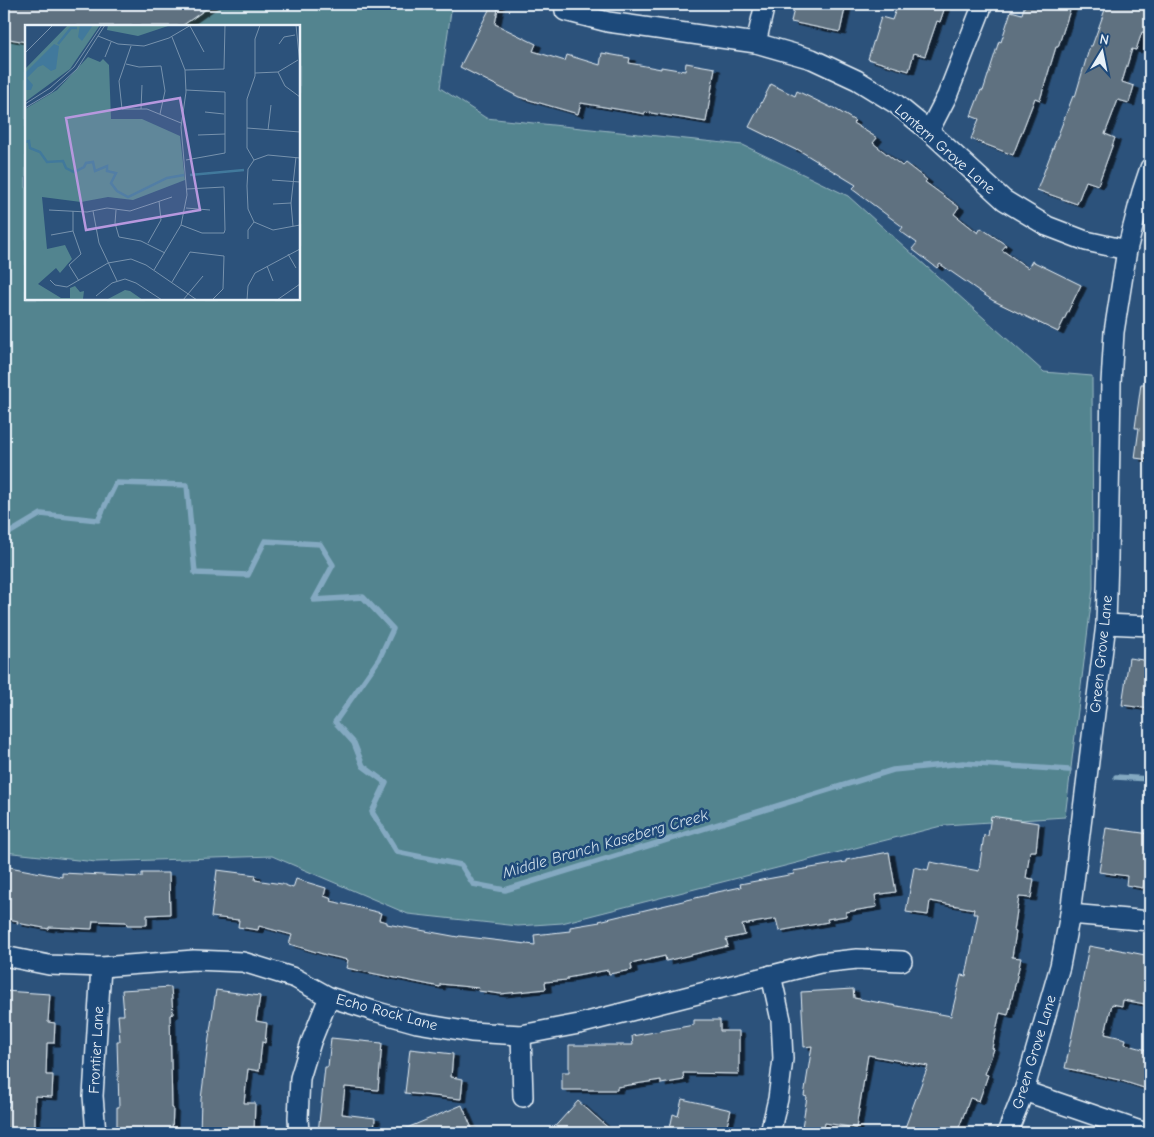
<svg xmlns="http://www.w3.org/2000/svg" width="1154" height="1137" viewBox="0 0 1154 1137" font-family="'Comic Neue',sans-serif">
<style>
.green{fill:#52848f;stroke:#9dbac4;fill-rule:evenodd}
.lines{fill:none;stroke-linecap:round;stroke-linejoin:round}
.stream{stroke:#84a9c1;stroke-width:5.5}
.building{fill:#5e7180;stroke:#e8f1f8;filter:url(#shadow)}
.minor-casing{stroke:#e8f1f8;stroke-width:22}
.minor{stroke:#1f4a7a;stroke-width:19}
.labels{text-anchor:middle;stroke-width:5;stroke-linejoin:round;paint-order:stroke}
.street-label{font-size:15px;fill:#e8f1f8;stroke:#1f4a7a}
.water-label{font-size:16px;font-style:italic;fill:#cfdfea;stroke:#1f4a7a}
.inset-river{fill:none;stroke:#41799c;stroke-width:2.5}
.inset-road{fill:none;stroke:#7792ad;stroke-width:1}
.view{fill:#b798de;fill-opacity:0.15;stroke:#b798de;stroke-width:2.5}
.inset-edge{fill:none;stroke:#e8f1f8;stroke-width:2.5}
</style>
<defs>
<filter id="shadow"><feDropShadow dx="5.5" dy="3" stdDeviation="0" flood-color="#0009"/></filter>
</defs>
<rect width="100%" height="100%" fill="#2c527b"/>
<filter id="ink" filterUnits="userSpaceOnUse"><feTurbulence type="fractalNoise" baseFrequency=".02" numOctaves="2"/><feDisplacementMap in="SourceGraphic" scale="10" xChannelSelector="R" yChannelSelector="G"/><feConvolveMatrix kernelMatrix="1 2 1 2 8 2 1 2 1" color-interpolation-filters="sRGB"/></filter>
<g filter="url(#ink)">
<path class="green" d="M4 4H452L440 88 486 118 743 145 848 196 1044 372 1092 376 1093 588 1065 817 945 825 562 923 518 926 408 914 272 856 96 862 4 852ZM26 26H299V299H26Z"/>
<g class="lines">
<g class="stream">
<polyline points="4,536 41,514 98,520 116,483 187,485 195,573 248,575 265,541 320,544 333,565 314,600 363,597 393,629 379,659 335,722 354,743 363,766 386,783 372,812 397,852 461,865 473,884 505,890 893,770 963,763 1069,770"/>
<polyline points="1116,777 1150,779"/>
</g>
</g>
<g class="building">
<polygon points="4,4 213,4 182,26 26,26 26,42 4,38"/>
<polygon points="492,4 499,4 495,24 536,44 533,51 565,61 567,55 600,65 602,53 630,58 629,63 661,69 661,67 685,71 686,63 715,68 706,122 645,112 645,114 581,103 578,114 519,97 460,67"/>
<polygon points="795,4 804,6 805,4 846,4 840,32 791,22"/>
<polygon points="898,4 946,4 940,22 937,21 925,56 914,53 909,71 868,59 881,17 892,20"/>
<polygon points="1025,4 1072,4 1058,47 1056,47 1040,100 1035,98 1013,155 971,139 979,119 971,116 981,90 983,91 999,41 1001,42 1011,11 1022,14"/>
<polygon points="1107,4 1150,4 1150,34 1142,32 1136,50 1132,49 1122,82 1134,86 1129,103 1118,100 1105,134 1115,138 1098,185 1086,181 1077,204 1037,190 1073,96 1075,97 1090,46 1092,46"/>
<polygon points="771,84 795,96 797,91 832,108 832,107 855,121 853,123 877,138 873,143 902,166 905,163 927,180 925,182 959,207 954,214 978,233 981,228 1006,245 1002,250 1028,268 1032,261 1081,285 1058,332 992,300 940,264 937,268 912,249 917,243 900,231 903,227 852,189 856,185 797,149 796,150 749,127"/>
<polygon points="1141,384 1150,384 1150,460 1135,458 1139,428 1135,428"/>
<polygon points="1129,658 1150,661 1150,709 1122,705"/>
<polygon points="991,816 1039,823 1036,851 1030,851 1026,878 1034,879 1031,898 1019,897 1014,931 1016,932 1012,957 1021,958 1016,981 1008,1015 1000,1013 992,1048 994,1049 985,1074 988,1075 979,1101 970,1098 957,1133 903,1133 928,1066 868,1055 856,1128 825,1123 823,1133 801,1133 807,1097 804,1096 812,1046 804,1047 801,992 853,989 854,998 951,1016 961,975 966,976 978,914 973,914 974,909 930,901 928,915 906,912 914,867 928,870 930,862 979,871 984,835 988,836"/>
<polygon points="1106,828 1150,834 1143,888 1126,885 1127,876 1099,872"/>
<polygon points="889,852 896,892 875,895 877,907 846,912 846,916 827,919 828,922 779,931 776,919 742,925 745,935 726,939 728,946 666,961 665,956 631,964 632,970 609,974 608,970 567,978 567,980 545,982 546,989 501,994 478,991 479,988 440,984 440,987 346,968 348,960 326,955 289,944 292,935 259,926 258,930 238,927 239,920 211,917 217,870 256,875 255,880 282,884 293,888 296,879 326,888 324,896 332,899 331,901 381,913 379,920 387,922 387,924 458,937 459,936 535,945 534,935 570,931 570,927 600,922 599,921 708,895 708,894 741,887 740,884 794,874 793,871 846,862 846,860"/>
<polygon points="4,866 62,877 62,873 142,877 142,873 169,873 170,914 147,915 147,925 127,925 126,922 93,921 92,929 49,927 49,929 17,923 18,921 4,918"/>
<polygon points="1089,946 1110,950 1110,948 1150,956 1150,1005 1123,1000 1122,1006 1112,1004 1105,1034 1126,1039 1125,1044 1150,1051 1150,1090 1119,1080 1065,1068 1080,997 1079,997"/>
<polygon points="171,987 173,1014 170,1015 172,1108 173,1108 172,1133 117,1133 117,1107 119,1107 117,1041 120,1041 118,1015 124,1015 122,990"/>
<polygon points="216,990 260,996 256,1021 267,1023 265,1043 262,1042 259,1071 248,1069 244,1103 255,1103 254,1133 200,1133 201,1099 208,1045"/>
<polygon points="4,991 50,994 48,1022 55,1023 54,1043 47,1043 46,1075 53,1075 52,1097 35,1096 35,1133 4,1133 4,1107 9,1107 10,1079 4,1079"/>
<polygon points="694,1020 720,1020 720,1031 739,1031 739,1074 683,1073 684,1080 661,1084 661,1080 617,1087 617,1090 562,1090 562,1072 569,1072 569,1045 633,1045 632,1036 694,1025"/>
<polygon points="331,1038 382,1043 378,1090 345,1087 342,1114 375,1118 374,1133 318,1133 325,1067 328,1067"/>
<polygon points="410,1049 453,1054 451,1077 463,1079 461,1099 405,1093"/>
<polygon points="682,1099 731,1110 725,1133 669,1133 673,1114 678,1116"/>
<polygon points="578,1101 614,1133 549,1133"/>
<polygon points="462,1105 474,1133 395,1133"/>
</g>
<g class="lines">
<defs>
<g id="minor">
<polyline points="564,4 565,11 608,22 756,43 812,59 857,80 896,104 929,131 1004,200 1047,226 1086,241 1127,250"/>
<polyline points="756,43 765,4"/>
<polyline points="929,131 947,96 983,4"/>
<polyline points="1106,624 1150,626"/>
<polyline points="1070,914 1150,921"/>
<polyline points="4,956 49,965 101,967 194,960 243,962 295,978 329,997 374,1011 417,1023 471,1032 521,1035 579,1024 820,963 857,959 902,961"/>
<polyline points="521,1035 523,1097"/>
<polyline points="1024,1091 1146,1133"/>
<polyline points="96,1133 93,1096 101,967"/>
<polyline points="299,1133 298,1118 300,1078 311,1042 329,997"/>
<polyline points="770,1133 778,1099 783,1059 781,1020 771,975"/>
<polyline points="1007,1133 1024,1091 1060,966 1070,914 1106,624 1108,558 1111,383 1114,332 1127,250 1142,192 1150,168"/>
</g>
</defs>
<use href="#minor" class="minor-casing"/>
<use href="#minor" class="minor"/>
</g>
</g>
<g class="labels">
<g class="street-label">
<text transform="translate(945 149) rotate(41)" y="5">Lantern Grove Lane</text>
<text transform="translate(1101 654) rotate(-84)" y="5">Green Grove Lane</text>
<text transform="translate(387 1012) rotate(15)" y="5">Echo Rock Lane</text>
<text transform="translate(96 1050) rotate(-87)" y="5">Frontier Lane</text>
<text transform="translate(1034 1052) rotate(-73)" y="5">Green Grove Lane</text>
</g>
<g class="water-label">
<text transform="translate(605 843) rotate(-16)" y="6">Middle Branch Kaseberg Creek</text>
</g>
</g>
<g transform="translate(25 25)">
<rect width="275" height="275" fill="#2c527b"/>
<path d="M43 0H75L45 44 0 77V44ZM83 0H146L113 11 82 5ZM63 32 75 37 78 34 84 40 86 94H117L155 111 160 155 108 175 83 172 56 177 17 172 22 224 40 220 47 234 35 248 31 243 13 259 36 273H45V263L50 261 55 267 59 266 58 274 61 275H0V84L32 65ZM100 265 105 266 118 275H81Z" fill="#52848f"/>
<path d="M55 0H68L57 16 53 12ZM29 19 34 21 31 44 26 46 18 40 13 42 2 53 8 60 6 65H1L0 48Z" fill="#41799c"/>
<path class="inset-river" d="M33 19 46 3H52M0 117 4 116 5 123 15 127 22 137 38 136 41 143 49 147 59 142 61 138 68 137 70 146 82 141V146L91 148 86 158 92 166 103 172 142 153 159 150M165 150 219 145"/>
<path class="inset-road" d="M271 0 275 40M165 1 179 27M73 11 93 19 119 21 144 13 166 0M254 19 259 12 270 10M106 21 94 56 97 84H122L156 98M0 28 28 0M80 32 86 17M101 39 114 42 136 41 140 66 135 89M160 45 199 44 200 0M253 47 260 61 275 72M230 48 253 47 273 35M0 79 25 63 49 42 77 0M0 83 27 67 52 44 80 0M116 84 117 60M180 87 199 89M222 103 275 107M243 105 246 80M173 110 200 109M275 133 243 130 229 135 223 144 222 161 223 184 229 197 248 205 275 200M161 135 200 128V67L161 65M229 135 222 123V74L230 51V14L235 0M247 155 275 157M248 179 266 178M161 183 185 185M24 185 62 187 82 183 105 186 147 172M91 185 90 198 94 212 116 216 140 228M48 186V206L56 229 44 240 54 256M68 186 74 218 92 256M156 200 177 208H199L200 205 199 162 162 164M268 201 266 178 271 132M26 210 48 206M223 214V205L229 197M123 218 136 195 134 176M263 229 271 243M242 241 248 256M129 245 156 200 162 170 156 102 161 67 160 45 147 12M25 255 30 260 42 262 83 238 106 234 121 240 172 275M147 257 165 227 199 231 198 264 187 275M71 271 87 258 100 254 111 258 137 275M158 275 178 251M222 275 223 261 230 248 275 224M252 275 275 259"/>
<path class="view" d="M155 73 175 185 61 205 41 93Z"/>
<rect width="275" height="275" class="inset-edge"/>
</g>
<rect width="1154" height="1137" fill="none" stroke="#1f4a7a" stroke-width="20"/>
<rect x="10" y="10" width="1134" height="1117" fill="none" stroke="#e8f1f8" stroke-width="2" filter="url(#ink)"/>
<g transform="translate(1102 52) rotate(10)" stroke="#1f4a7a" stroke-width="4" paint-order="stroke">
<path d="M0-4L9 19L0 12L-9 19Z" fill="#e8f1f8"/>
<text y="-8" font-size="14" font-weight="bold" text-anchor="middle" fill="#e8f1f8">N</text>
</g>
</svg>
